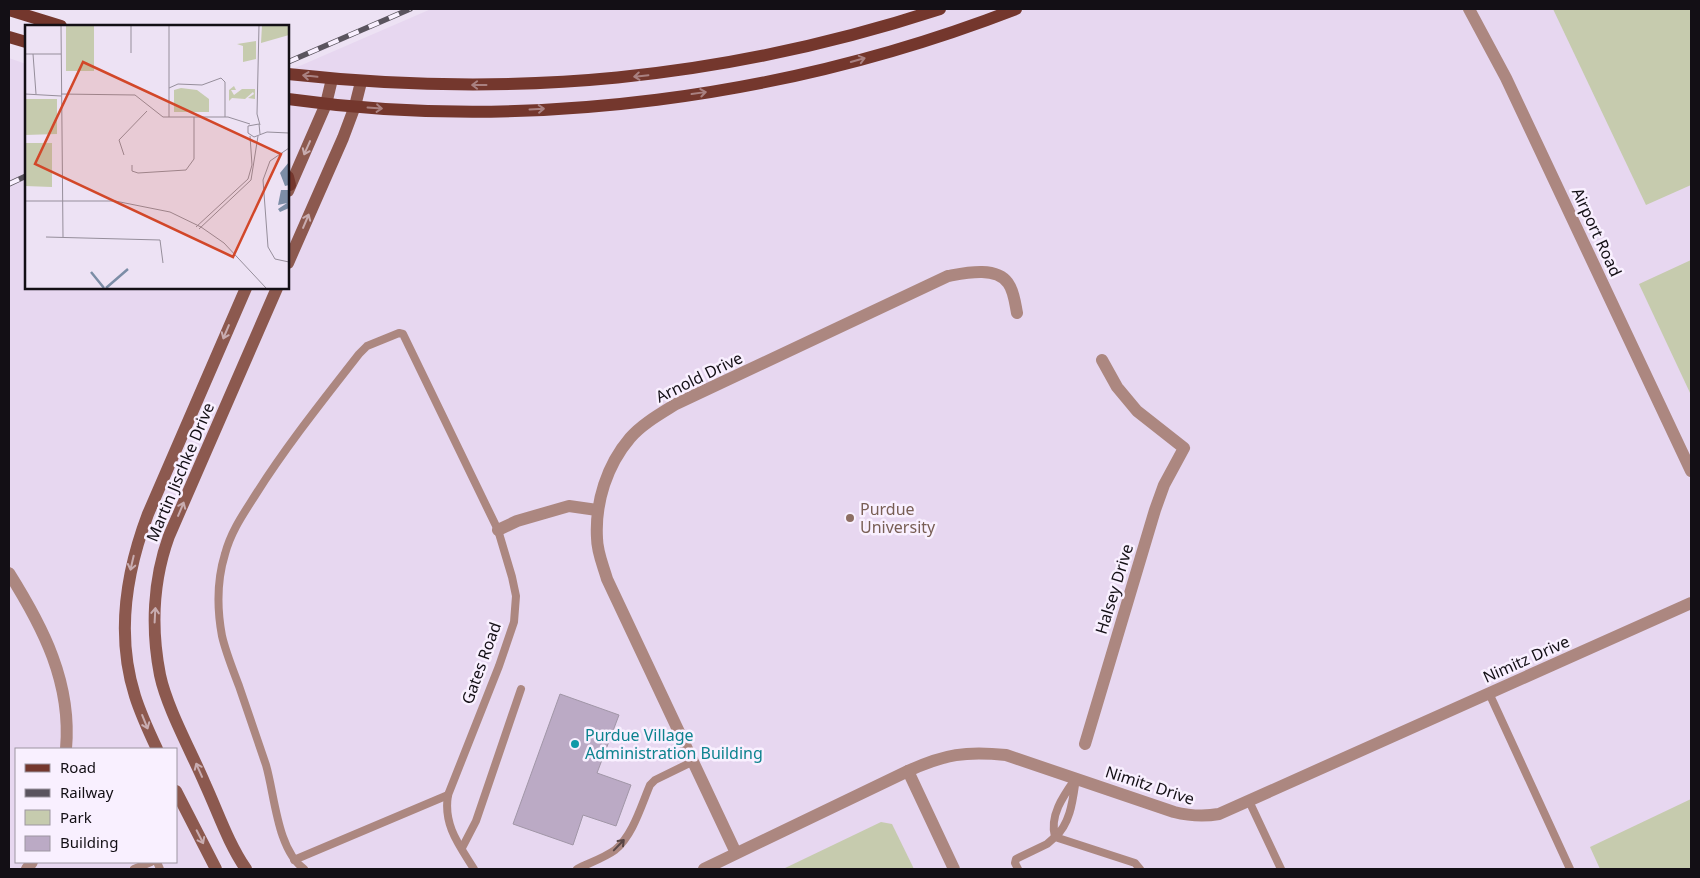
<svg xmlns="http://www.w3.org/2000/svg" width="1700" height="878" viewBox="0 0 1700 878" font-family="'Noto Sans',sans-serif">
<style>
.built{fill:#e7d7f0;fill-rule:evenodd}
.green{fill:#c6cbae}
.building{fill:#bbaac5;stroke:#a196a7}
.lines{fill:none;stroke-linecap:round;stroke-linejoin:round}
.service{stroke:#ac8780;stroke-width:8}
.minor{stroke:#ac8780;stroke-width:12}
.tertiary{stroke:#ac8780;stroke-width:12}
.secondary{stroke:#8c594f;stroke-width:12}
.primary{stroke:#74372d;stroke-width:12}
.rail-casing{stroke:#5a545e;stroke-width:5.5}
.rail{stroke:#f9f0ff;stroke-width:4;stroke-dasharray:11;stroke-linecap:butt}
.oneway{stroke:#a98181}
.oneway2{stroke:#c8acb0}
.oneway3{stroke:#584545}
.education-dot{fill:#8d6e63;stroke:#f9f0ff;stroke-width:2}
.culture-dot{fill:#0f9aa8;stroke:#f9f0ff;stroke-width:2}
.labels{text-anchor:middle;stroke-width:5;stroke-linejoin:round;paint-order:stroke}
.street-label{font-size:16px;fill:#130f15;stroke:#f9f0ff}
.education-label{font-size:16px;fill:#785e54;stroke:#f9f0ff;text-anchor:start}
.culture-label{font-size:16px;fill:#0d838f;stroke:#f9f0ff;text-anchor:start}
.inset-river{fill:none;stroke:#7c8da6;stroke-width:2.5}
.inset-road{fill:none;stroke:#968e9b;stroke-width:1}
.view{fill:#d24729;fill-opacity:0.15;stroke:#d24729;stroke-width:2.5}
.inset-edge{fill:none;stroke:#130f15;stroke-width:2.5}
</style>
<rect width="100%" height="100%" fill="#ede2f4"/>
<path class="built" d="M431 9H1691V869H9V58L26 64V288H288V71ZM16 749H176V862H16Z"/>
<g class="green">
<polygon points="1553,9 1691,9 1691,185 1646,205"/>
<polygon points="1691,260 1691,395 1639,284"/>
<polygon points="1691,799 1691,869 1600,869 1590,847"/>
<polygon points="881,822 892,824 914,869 783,869"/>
</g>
<polygon class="building" points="560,694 619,715 597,773 631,785 616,826 583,815 573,845 513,824"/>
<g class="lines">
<g class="service">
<polyline points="1489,693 1570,869"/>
<path d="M1076 778C1073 798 1071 823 1055 837 1049 815 1064 795 1076 778Z"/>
<polyline points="1249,801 1281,869"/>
<polyline points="462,848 476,821 521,689"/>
<polyline points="294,860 448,795"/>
<polyline points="157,862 160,869"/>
<polyline points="134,869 151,862"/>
<path d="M304 869C277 849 275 796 266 765 257 738 248 712 239 686 233 670 226 653 222 636 217 609 217 580 225 554 231 531 244 513 256 494 287 445 324 399 359 354L367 346 399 333 403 334 498 530 512 577 516 596 514 622 499 666 448 795C443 825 459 845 474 869"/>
<path d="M577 869C589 863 604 858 615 850 633 835 641 806 650 785L655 780 694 761"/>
<polyline points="1018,869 1015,863 1016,859 1047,844 1055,837 1135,863 1140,869"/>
</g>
<g class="minor">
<polyline points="498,530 517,521 569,506 597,510"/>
<path d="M9 573C43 627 72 683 66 749"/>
<polyline points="1085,744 1155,510 1164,485 1184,448 1137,411 1117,387 1102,360"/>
<polyline points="908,771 954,869"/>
<path d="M736 853 607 579C603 565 597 552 597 538 595 502 607 465 630 438 642 424 660 414 676 404L948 276C965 273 996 266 1008 283 1014 291 1015 303 1017 313"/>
<polyline points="27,869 32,862"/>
<path d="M704 869 908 771C945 754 966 751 1006 755L1174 812C1190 816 1203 817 1219 814L1691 603"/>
</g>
<polyline class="tertiary" points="1469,9 1506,78 1691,471"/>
<g class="secondary">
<polyline points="288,191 326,104 332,79"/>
<polyline points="288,263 343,138 355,106 361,82"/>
<path d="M157 749C149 732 141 715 135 696 116 636 126 572 148 514L246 288"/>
<polyline points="176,791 216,869"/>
<path d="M246 869C228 843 218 812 205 784 191 751 167 708 160 675 151 629 153 580 169 536L277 288"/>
</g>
<g class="primary">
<polyline points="9,10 61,26"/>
<polyline points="9,37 26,42"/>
<path d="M288 74C515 99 722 80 940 9"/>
<path d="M288 99C529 133 789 97 1016 9"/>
<polyline points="288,177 290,185"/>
</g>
<defs>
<g id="rail">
<polyline points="288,62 410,9"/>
<polyline points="9,184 26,176"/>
</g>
</defs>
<use href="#rail" class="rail-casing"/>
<use href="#rail" class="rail"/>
</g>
<defs><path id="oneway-shaft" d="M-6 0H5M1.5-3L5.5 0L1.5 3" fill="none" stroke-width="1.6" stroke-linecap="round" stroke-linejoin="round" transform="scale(1.25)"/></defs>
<g class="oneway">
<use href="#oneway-shaft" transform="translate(858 60) rotate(-16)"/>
<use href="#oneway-shaft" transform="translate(310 76) rotate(-174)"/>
<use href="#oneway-shaft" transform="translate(641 76) rotate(174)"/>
<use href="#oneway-shaft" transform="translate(479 85) rotate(-180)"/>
<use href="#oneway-shaft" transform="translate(699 93) rotate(-8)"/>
<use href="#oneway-shaft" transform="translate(375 108) rotate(4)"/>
<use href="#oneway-shaft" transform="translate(537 109) rotate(-3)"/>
</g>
<g class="oneway2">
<use href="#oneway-shaft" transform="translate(307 148) rotate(114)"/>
<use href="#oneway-shaft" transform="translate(306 221) rotate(-67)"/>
<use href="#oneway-shaft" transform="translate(226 332) rotate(113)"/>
<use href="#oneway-shaft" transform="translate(181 509) rotate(-67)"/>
<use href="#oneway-shaft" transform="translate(132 563) rotate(103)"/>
<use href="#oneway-shaft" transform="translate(155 615) rotate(-87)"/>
<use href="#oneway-shaft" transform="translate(145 722) rotate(68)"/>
<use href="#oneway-shaft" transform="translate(199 770) rotate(-114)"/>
<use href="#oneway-shaft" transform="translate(200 837) rotate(63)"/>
</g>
<use class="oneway3" href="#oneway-shaft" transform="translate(619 845) rotate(-46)"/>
<circle class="education-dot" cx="850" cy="518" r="5"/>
<circle class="culture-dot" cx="575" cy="744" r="5"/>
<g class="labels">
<g class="street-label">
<text transform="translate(1597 232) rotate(65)" y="6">Airport Road</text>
<text transform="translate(699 377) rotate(-26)" y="6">Arnold Drive</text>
<text transform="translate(180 472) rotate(-67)" y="6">Martin Jischke Drive</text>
<text transform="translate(1114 589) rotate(-73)" y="6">Halsey Drive</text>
<text transform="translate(1526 659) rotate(-24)" y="6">Nimitz Drive</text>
<text transform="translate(481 663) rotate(-70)" y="6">Gates Road</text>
<text transform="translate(1150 785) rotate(18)" y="6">Nimitz Drive</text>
</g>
<g class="education-label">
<text x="860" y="515">Purdue<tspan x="860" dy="18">University</tspan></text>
</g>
<g class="culture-label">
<text x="585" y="741">Purdue Village<tspan x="585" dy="18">Administration Building</tspan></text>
</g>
</g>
<g transform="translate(25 25)">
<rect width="264" height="264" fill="#ede2f4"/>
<path d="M41 0H69V46H41ZM237 0H264V10L236 18ZM231 16V34L218 37V21L212 19ZM209 61 211 65H206L209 70 217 64H230V74L223 73 229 69 228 67 220 74 207 73 204 76V65ZM156 63 172 65 184 74V87H149V65ZM0 74H32V109L0 110ZM0 118H27V162L0 161Z" fill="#c6cbae"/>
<path d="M264 137V160L260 161 255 148ZM256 165H264V183L255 187 253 184 262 178 253 180Z" fill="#7c8da6"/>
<path class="inset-river" d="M66 247 79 263M81 263 103 244"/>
<path class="inset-road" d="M36 0 38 212M106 0V28M144 0V92M234 0 232 89 235 100M0 29H36M8 29 11 69M144 63 153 59 177 60 196 53 200 57V92M0 69 36 71M36 69 110 70 138 92H203L225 99M235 109 234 99 223 101V108L229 112 242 107 264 108M264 123 245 136 238 155 243 222 250 234 264 237M99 130 94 115 122 86M107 140V146L113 148 161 145 169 134V92M0 176H90L145 187 176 202 199 218 241 263M171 202 223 154 227 140 225 111M174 204 226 155 233 111M21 212 135 215 138 238"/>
<path class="view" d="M58 37 256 129 208 232 10 139Z"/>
<rect width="264" height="264" class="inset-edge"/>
</g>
<rect width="1700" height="878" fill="none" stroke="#130f15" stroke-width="20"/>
<rect x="15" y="748" width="162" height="115" fill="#f9f0ff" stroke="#9d96a1"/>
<rect x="25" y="764" width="25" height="8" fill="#74372d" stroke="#9d96a1"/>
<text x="60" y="773" font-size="15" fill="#130f15">Road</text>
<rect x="25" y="789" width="25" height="8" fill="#5a545e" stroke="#9d96a1"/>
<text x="60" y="798" font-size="15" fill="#130f15">Railway</text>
<rect x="25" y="810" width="25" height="15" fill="#c6cbae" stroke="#9d96a1"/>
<text x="60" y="823" font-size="15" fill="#130f15">Park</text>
<rect x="25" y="836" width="25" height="15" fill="#bbaac5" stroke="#9d96a1"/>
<text x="60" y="848" font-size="15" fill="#130f15">Building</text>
</svg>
